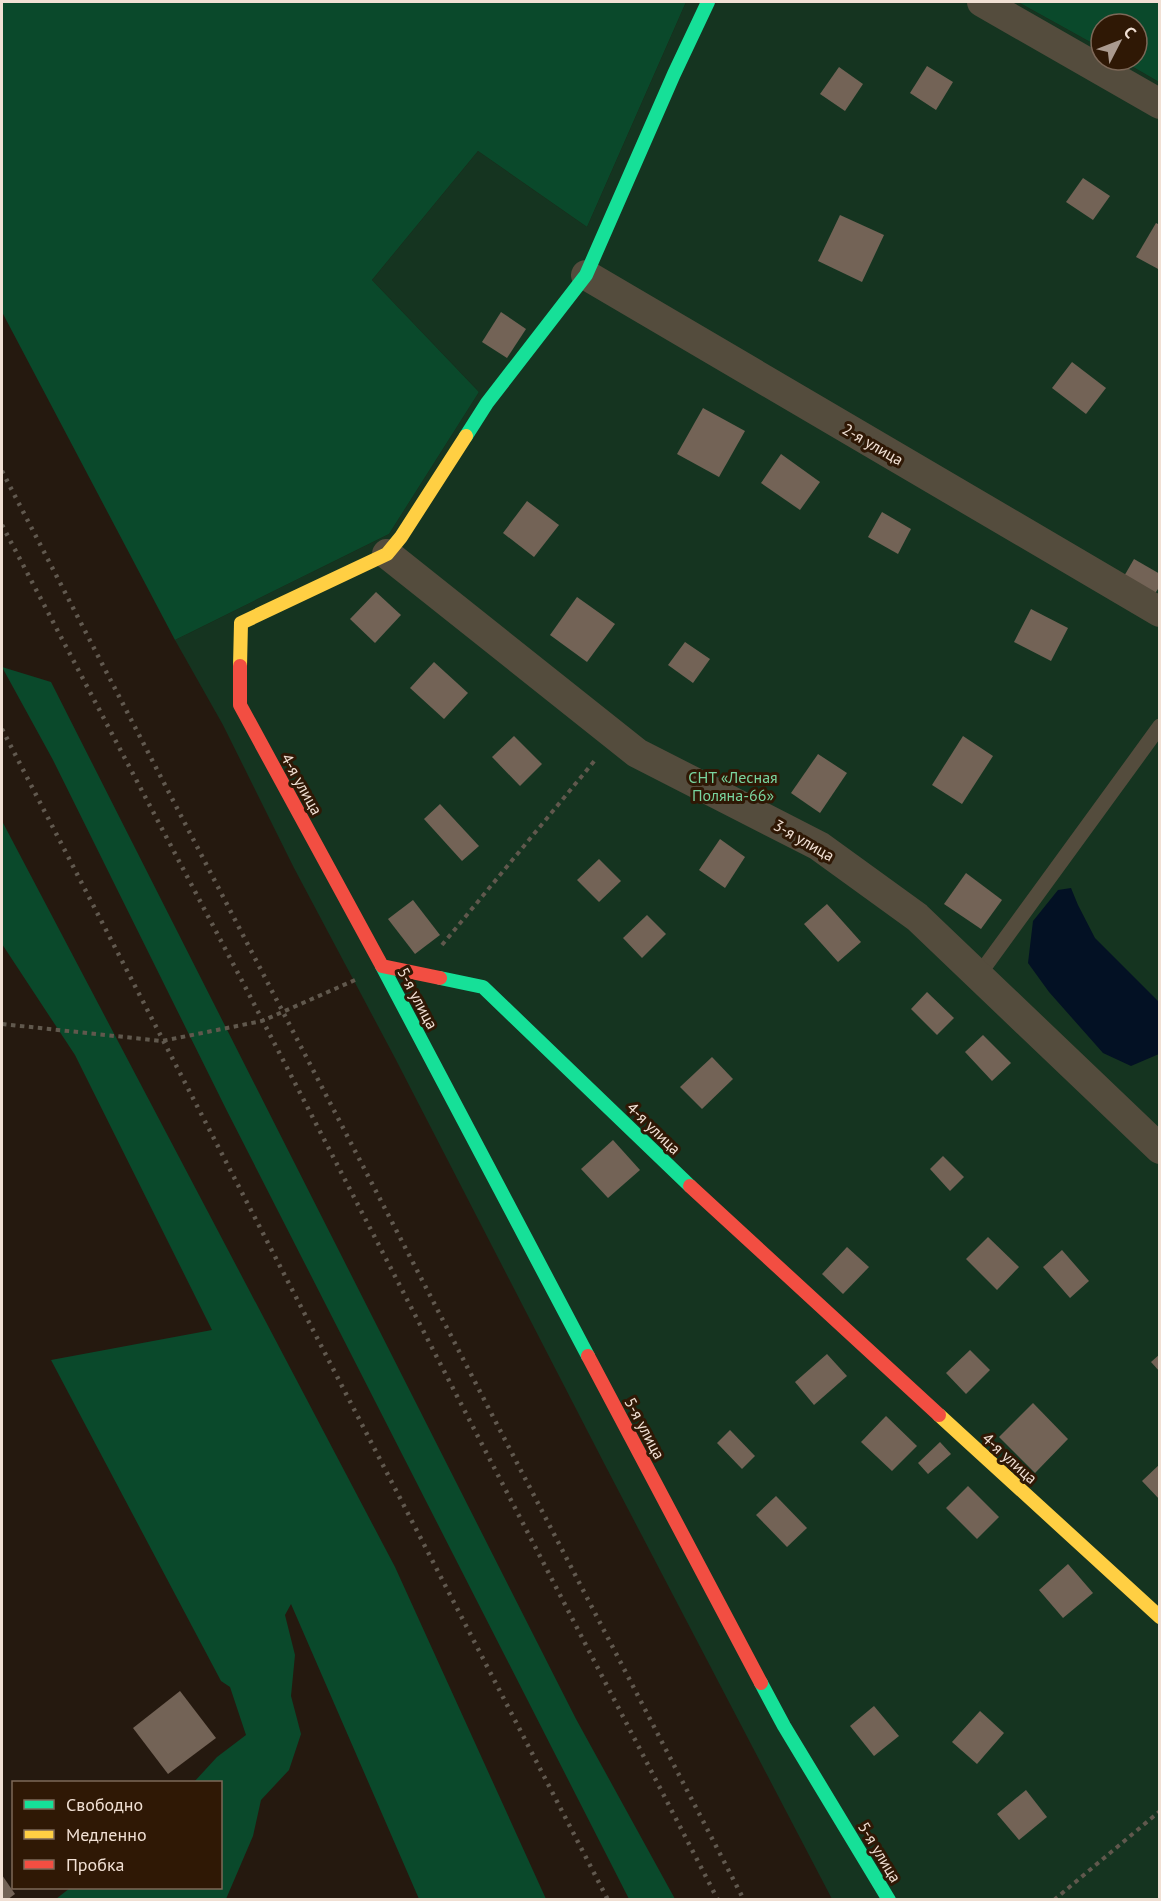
<svg xmlns="http://www.w3.org/2000/svg" width="1161" height="1901" viewBox="0 0 1161 1901" font-family="'PT Sans',sans-serif">
<style>
.green{fill:#153420}
.forest{fill:#0a492b}
.water{fill:#031124}
.building{fill:#736356}
.lines{fill:none;stroke-linecap:round;stroke-linejoin:round}
.path{stroke:#60584d;stroke-width:4;stroke-dasharray:4.5 4.5;stroke-linecap:butt}
.lane{stroke:#544c3d;stroke-width:15}
.street{stroke:#544c3d;stroke-width:30}
.fast{stroke:#16e098;stroke-width:14}
.slow{stroke:#ffcf43;stroke-width:14}
.jam{stroke:#f24e42;stroke-width:14}
.rail{stroke:#61594f;stroke-width:4.5;stroke-dasharray:3 6;stroke-linecap:butt}
.labels{text-anchor:middle;stroke-width:6;stroke-linejoin:round;paint-order:stroke}
.street-label{font-size:16px;fill:#f1e0d4;stroke:#2f1805}
.park-label{font-size:16px;fill:#79d59f;stroke:#2f1805}
</style>
<rect width="100%" height="100%" fill="#25190f"/>
<polygon class="green" points="686,2 1018,2 1101,48 1101,60 1121,60 1159,82 1159,1899 832,1899 605,1465 395,1058 294,868 223,725 175,640 389,534 479,392 372,280 478,151 587,227"/>
<g class="forest">
<polygon points="2,2 686,2 587,227 478,151 372,280 479,392 389,534 175,640 2,312"/>
<polygon points="1018,2 1159,2 1159,82 1121,60 1137,60 1137,24 1101,24 1101,48"/>
<polygon points="2,667 51,682 576,1719 675,1899 629,1899 227,1111 53,760"/>
<polygon points="2,821 395,1567 546,1899 419,1899 291,1604 285,1615 295,1655 291,1696 301,1734 289,1770 261,1800 253,1836 226,1899 56,1899 70,1888 220,1888 220,1782 194,1782 217,1757 246,1735 230,1687 221,1681 51,1360 212,1330 75,1055 2,944"/>
</g>
<polygon class="water" points="1071,888 1078,905 1095,938 1159,1002 1159,1054 1131,1066 1103,1053 1049,992 1028,963 1033,921 1058,890"/>
<g class="building">
<polygon points="927,66 953,82 936,110 910,93"/>
<polygon points="839,67 863,84 845,111 820,94"/>
<polygon points="1083,178 1110,196 1093,220 1066,202"/>
<polygon points="840,215 884,235 862,282 818,261"/>
<polygon points="1156,223 1160,225 1160,270 1136,257"/>
<polygon points="501,312 526,329 507,358 482,342"/>
<polygon points="1072,362 1106,388 1086,414 1052,388"/>
<polygon points="703,408 745,431 719,477 677,454"/>
<polygon points="781,454 820,482 800,510 761,483"/>
<polygon points="527,501 559,525 534,557 503,533"/>
<polygon points="882,512 911,529 898,554 868,537"/>
<polygon points="1134,559 1160,574 1160,586 1154,595 1123,578"/>
<polygon points="376,592 401,615 375,643 350,619"/>
<polygon points="577,597 615,624 587,662 550,635"/>
<polygon points="1031,609 1068,628 1051,661 1014,642"/>
<polygon points="685,642 710,659 693,683 668,665"/>
<polygon points="434,662 468,693 444,719 410,688"/>
<polygon points="514,736 542,764 520,786 492,757"/>
<polygon points="963,736 993,756 962,804 932,785"/>
<polygon points="818,754 847,773 820,813 791,793"/>
<polygon points="440,804 479,846 462,861 424,819"/>
<polygon points="720,839 745,857 725,888 699,870"/>
<polygon points="599,859 621,881 599,902 577,880"/>
<polygon points="966,873 1002,900 981,929 944,904"/>
<polygon points="413,900 440,935 415,954 388,919"/>
<polygon points="827,904 861,942 838,962 804,924"/>
<polygon points="647,915 666,934 642,958 623,938"/>
<polygon points="927,992 954,1018 937,1035 911,1009"/>
<polygon points="983,1035 1011,1063 992,1081 965,1052"/>
<polygon points="712,1057 733,1079 702,1109 680,1087"/>
<polygon points="613,1140 640,1170 608,1198 581,1169"/>
<polygon points="943,1156 964,1177 950,1191 930,1169"/>
<polygon points="988,1237 1019,1267 997,1290 966,1259"/>
<polygon points="847,1247 869,1267 843,1294 822,1274"/>
<polygon points="1062,1250 1089,1281 1070,1298 1043,1267"/>
<polygon points="970,1350 990,1370 966,1394 946,1373"/>
<polygon points="827,1354 847,1376 814,1405 795,1382"/>
<polygon points="1160,1354 1160,1372 1151,1362"/>
<polygon points="1033,1403 1068,1439 1035,1473 999,1437"/>
<polygon points="886,1416 917,1446 892,1471 861,1442"/>
<polygon points="730,1430 755,1456 742,1469 717,1443"/>
<polygon points="940,1442 951,1454 928,1474 918,1463"/>
<polygon points="1160,1464 1160,1500 1142,1481"/>
<polygon points="968,1486 999,1517 977,1539 946,1508"/>
<polygon points="776,1496 807,1528 787,1547 756,1515"/>
<polygon points="1068,1564 1093,1593 1063,1618 1039,1590"/>
<polygon points="180,1691 216,1738 168,1774 133,1728"/>
<polygon points="874,1706 899,1736 874,1756 850,1726"/>
<polygon points="980,1711 1004,1733 977,1764 952,1742"/>
<polygon points="1026,1790 1047,1817 1019,1840 997,1814"/>
<polygon points="2,1875 15,1894 7,1900 2,1900"/>
</g>
<g class="lines">
<g class="path">
<polyline points="442,945 596,759"/>
<polyline points="2,1024 162,1041 262,1021 355,980"/>
<polyline points="1054,1900 1160,1811"/>
</g>
<polyline class="lane" points="978,976 1160,726"/>
<g class="street">
<polyline points="982,2 1160,104"/>
<polyline points="586,275 1160,612"/>
<polyline points="387,554 637,753 819,846 917,917 1160,1149"/>
</g>
<g class="fast">
<polyline points="466,436 487,403 586,275 674,74 708,2"/>
<polyline points="382,966 588,1356"/>
<polyline points="440,978 483,987 690,1186"/>
<polyline points="761,1683 784,1726 889,1900"/>
</g>
<g class="slow">
<polyline points="240,666 241,623 387,554 401,537 466,436"/>
<polyline points="939,1415 1160,1617"/>
</g>
<g class="jam">
<polyline points="240,666 240,705 382,966 440,978"/>
<polyline points="690,1186 939,1415"/>
<polyline points="588,1356 761,1683"/>
</g>
<g class="rail">
<polyline points="2,471 744,1900"/>
<polyline points="2,525 239,975 718,1900"/>
<polyline points="2,729 608,1900"/>
</g>
</g>
<g class="labels">
<g class="street-label">
<text transform="translate(873 444) rotate(30)" y="6">2-я улица</text>
<text transform="translate(302 784) rotate(61)" y="6">4-я улица</text>
<text transform="translate(804 840) rotate(30)" y="6">3-я улица</text>
<text transform="translate(418 998) rotate(62)" y="6">5-я улица</text>
<text transform="translate(654 1128) rotate(44)" y="6">4-я улица</text>
<text transform="translate(645 1428) rotate(62)" y="6">5-я улица</text>
<text transform="translate(1010 1458) rotate(42)" y="6">4-я улица</text>
<text transform="translate(880 1852) rotate(59)" y="6">5-я улица</text>
</g>
<g class="park-label">
<text x="733" y="783">СНТ «Лесная<tspan x="733" dy="18">Поляна-66»</tspan></text>
</g>
</g>
<rect width="1161" height="1901" fill="none" stroke="#f1e0d4" stroke-width="6"/>
<rect x="12" y="1781" width="210" height="108" fill="#2f1805" stroke="#7d6858" stroke-width="1.5"/>
<rect x="24" y="1800" width="30" height="9" fill="#16e098" stroke="#7d6858" stroke-width="1.5"/>
<text x="66" y="1811" font-size="18" fill="#f1e0d4">Свободно</text>
<rect x="24" y="1830" width="30" height="9" fill="#ffcf43" stroke="#7d6858" stroke-width="1.5"/>
<text x="66" y="1841" font-size="18" fill="#f1e0d4">Медленно</text>
<rect x="24" y="1860" width="30" height="9" fill="#f24e42" stroke="#7d6858" stroke-width="1.5"/>
<text x="66" y="1871" font-size="18" fill="#f1e0d4">Пробка</text>
<g transform="translate(1119 42) rotate(48)"><circle r="28" fill="#2f1805" stroke="#7d6858" stroke-width="1.5"/>
<path d="M0-4.5L10 22L0 15L-10 22Z" fill="#aa9a8f"/>
<text y="-9" font-size="16" font-weight="bold" text-anchor="middle" fill="#f1e0d4">С</text>
</g>
</svg>
